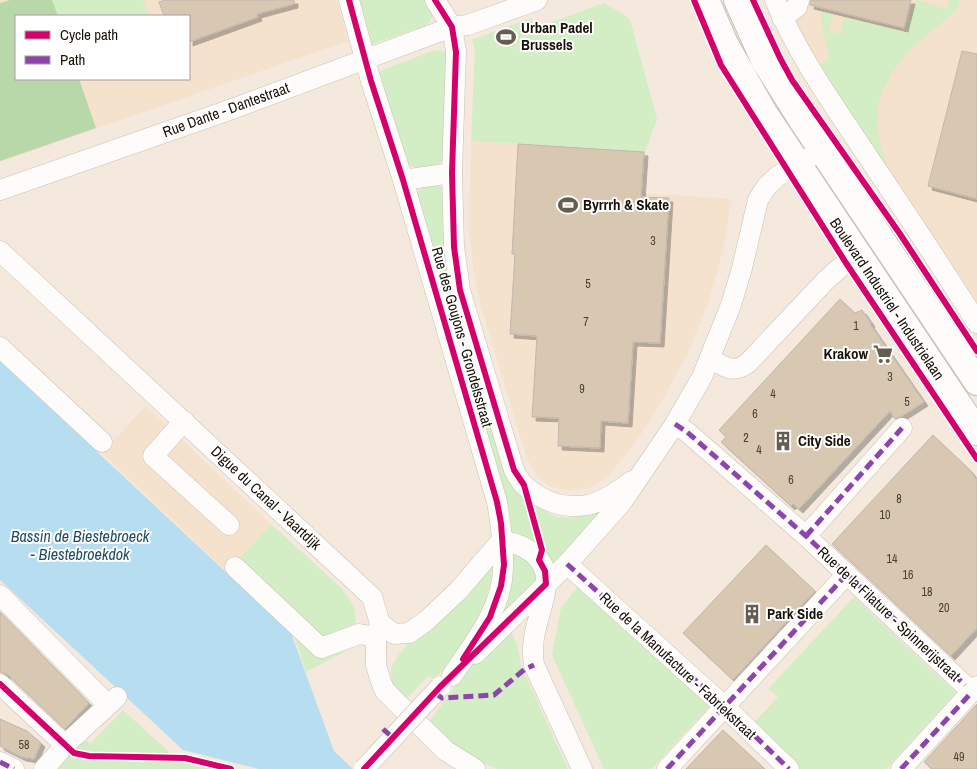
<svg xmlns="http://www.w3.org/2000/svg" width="977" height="769" viewBox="0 0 977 769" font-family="'Archivo Narrow',sans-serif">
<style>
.built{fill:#f5e2cc;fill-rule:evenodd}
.green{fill:#d3edc4}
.forest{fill:#b8d8a9}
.water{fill:#b7def0}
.building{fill:#d8c7b1;stroke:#c0b7ad;filter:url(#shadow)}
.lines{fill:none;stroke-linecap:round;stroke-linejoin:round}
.minor-casing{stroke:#c8c0b6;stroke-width:21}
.major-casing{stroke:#c8c0b6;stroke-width:28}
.minor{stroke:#fdfcfa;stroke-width:20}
.major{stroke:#fdfcfa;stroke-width:26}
.minor-bridge-casing{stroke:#c8c0b6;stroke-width:21;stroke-linecap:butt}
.minor-bridge{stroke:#fdfcfa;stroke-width:20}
.quiet{stroke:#8e44ad;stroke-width:5;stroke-dasharray:10 5;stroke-linecap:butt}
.cycleway-casing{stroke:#fff;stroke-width:9}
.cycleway{stroke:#d6006c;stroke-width:6}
.labels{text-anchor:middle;stroke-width:4;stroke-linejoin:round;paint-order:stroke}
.number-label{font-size:12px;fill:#483e32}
.poi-label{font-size:15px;font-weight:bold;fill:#181108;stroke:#fff;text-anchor:start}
.street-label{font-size:15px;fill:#181108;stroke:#fff}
.water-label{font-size:16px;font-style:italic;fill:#1f4d62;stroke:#fff}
</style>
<defs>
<filter id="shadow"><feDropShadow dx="4" dy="4" stdDeviation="0" flood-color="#0004"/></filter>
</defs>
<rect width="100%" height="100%" fill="#f4e9dc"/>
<g class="built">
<path d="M0 0H337L348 41 0 162ZM16 16H189V79H16Z"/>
<polygon points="767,0 977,0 977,339 824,100"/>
<polygon points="471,141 645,152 642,193 731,199 726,238 718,269 709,301 687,355 655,413 637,440 607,478 589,488 572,491 550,486 538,477 527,459 481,307 474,276 469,228"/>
<polygon points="146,406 271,524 227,572 102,453"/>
</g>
<g class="green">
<polygon points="52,0 143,0 149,16 58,16"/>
<path d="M353 0H426C432 11 437 19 424 26L372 44 369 43Z"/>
<path d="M916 0 947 9 950 0H960L957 9 952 14C936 28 917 41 904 57 868 100 872 134 894 182L816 69 829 59 820 15 821 12 833 15 829 31 840 34 844 18 907 32Z"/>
<polygon points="604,3 623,14 630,20 657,119 645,152 471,141 475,50 472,40 531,18 536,28"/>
<polygon points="435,50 446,52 444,160 435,166 423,169 411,166 400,155 377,77 379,72 385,69"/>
<path d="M434 184 445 189 449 238 539 548 510 536 415 197C419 188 424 186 434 184Z"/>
<path d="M530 500C537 504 543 510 550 514 564 522 591 515 604 508L556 565 544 553 545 543Z"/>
<polygon points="271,524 341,588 350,600 354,607 359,644 306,672 293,632 227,572"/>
<polygon points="512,551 534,565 537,583 499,623"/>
<path d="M493 564C488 597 482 624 461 651 454 661 443 670 434 679L429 675 401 704C396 694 390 682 391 670 393 650 474 581 493 564Z"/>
<polygon points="580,584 710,706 651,769 604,769 552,655 561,608"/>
<polygon points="854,597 956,693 886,769 794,769 750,727 778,697 768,689"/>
<polygon points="510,630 517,644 521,666 568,769 497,769 456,751 426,726 464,674 483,650"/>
<polygon points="123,710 180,762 212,769 58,769 84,739 90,744"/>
</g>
<polygon class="forest" points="10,0 52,0 58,16 16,16 16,79 79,79 96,128 0,161 0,3"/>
<polygon class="water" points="0,361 291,633 334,751 353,769 259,769 183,750 0,580"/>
<g class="building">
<polygon points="165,0 294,0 294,4 257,14 258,17 189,42 189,16 164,16 159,2"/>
<polygon points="811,0 911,0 904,28 810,5"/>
<polygon points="962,51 977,54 977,199 928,186"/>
<polygon points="518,144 644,152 641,197 669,198 660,343 633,342 628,423 601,421 600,448 558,446 559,418 532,417 537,336 510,334 515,254 512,254"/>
<polygon points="840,299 855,313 862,310 871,323 870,324 924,402 902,416 895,419 890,411 799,509 793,504 791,506 721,442 726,437 719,430"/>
<polygon points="933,435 969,469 977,480 977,628 951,656 832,544"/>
<polygon points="766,545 815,591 733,680 683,633"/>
<polygon points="0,612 89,703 65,729 8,675 0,672"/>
<polygon points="977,704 977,769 932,769 924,762"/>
<polygon points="0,719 27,731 41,743 34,759 22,757 0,746"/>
<polygon points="723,730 765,769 686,769"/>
</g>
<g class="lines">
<defs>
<g id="minor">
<path d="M349 0 371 81 403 180 497 502C501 525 506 562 501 585 495 618 470 648 452 676"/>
<path d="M435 0 452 27 456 52 452 173 454 247 460 290 514 470C517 475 520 482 525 486 542 501 564 509 587 505 603 502 618 491 632 481"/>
<path d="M775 0C798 56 833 104 866 154 904 210 941 266 977 323"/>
<polyline points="782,18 797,7 799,0"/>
<polyline points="403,180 452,173"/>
<polyline points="0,190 235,108 452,27 468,25 537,0"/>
<polyline points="0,251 372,597 380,623 376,637 376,665 381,682 385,691 446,751 475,769"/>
<polyline points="0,347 102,442"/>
<path d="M710 359C726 367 732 374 748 363L826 280 857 253"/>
<polyline points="184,421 153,456 229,525"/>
<polyline points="675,424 687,432 806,536 972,692"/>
<polyline points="806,536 902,428"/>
<path d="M501 541C524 543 549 558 546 585 543 615 529 632 534 665L582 769"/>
<polyline points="567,564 724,706 789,769"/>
<polyline points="235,567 321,648 359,634 376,637"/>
<polyline points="0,595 108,705"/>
<polyline points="380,623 394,634 409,633 426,621 458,591 501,541"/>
<polyline points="475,654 567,564 622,502 675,424 702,377 731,305 742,268 758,200 767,186 778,176 809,158"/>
<polyline points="0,684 65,745"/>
<polyline points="0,762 14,769"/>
<polyline points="44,769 65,745 117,697"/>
<polyline points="667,769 847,574"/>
<polyline points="901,769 977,686"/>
</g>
<g id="major">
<polyline points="706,0 725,44 764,113 977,432"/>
<polyline points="737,0 764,60 803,122 977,382"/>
</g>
</defs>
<use href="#minor" class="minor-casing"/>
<use href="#major" class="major-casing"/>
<use href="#minor" class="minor"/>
<use href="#major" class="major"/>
<defs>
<polyline id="minor-bridge" points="364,769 440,687"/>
</defs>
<use href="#minor-bridge" class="minor-bridge-casing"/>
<use href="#minor-bridge" class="minor-bridge"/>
<g class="quiet">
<polyline points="675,424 687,432 806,536 965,685"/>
<polyline points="806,536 902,428"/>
<polyline points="567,564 724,706 789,769"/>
<polyline points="435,693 442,698 494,695 525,669 534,665"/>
<polyline points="383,729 393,738"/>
<polyline points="0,762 14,769"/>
<polyline points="667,769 847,574"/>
<polyline points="901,769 972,692"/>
</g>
<defs>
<g id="cycleway">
<polyline points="349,0 371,81 403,180 497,502 501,523 504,565 501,586 490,617 463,659"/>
<polyline points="694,0 721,65 846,263 977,459"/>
<polyline points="753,0 780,58 792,80 900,234 977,351"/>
<polyline points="0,684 74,753 89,756 185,758 231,769"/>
<polyline points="364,769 440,687 546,584 545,571 539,560 542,550 524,485 514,470 460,290 454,247 452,173 456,52 452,27 435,0"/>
</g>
</defs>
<use href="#cycleway" class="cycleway-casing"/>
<use href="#cycleway" class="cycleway"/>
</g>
<defs>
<symbol id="stadium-bare" viewBox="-9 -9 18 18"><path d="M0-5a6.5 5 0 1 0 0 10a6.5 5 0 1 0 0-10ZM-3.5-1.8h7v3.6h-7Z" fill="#655d52" stroke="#fff" stroke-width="2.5" paint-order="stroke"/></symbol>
<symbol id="supermarket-bare" viewBox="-9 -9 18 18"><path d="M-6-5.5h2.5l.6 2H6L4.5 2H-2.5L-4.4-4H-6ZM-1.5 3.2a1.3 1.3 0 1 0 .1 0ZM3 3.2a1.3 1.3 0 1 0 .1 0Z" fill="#655d52" stroke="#fff" stroke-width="2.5" paint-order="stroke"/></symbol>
<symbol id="building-bare" viewBox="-9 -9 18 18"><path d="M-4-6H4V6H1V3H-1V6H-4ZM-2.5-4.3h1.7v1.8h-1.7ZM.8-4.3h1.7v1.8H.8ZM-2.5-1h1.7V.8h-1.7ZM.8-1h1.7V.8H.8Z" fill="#655d52" stroke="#fff" stroke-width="2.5" paint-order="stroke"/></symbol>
</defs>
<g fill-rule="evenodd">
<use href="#stadium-bare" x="492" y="23" width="28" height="28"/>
<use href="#stadium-bare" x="554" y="191" width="28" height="28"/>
<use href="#supermarket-bare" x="869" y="340" width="28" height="28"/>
<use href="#building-bare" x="769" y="427" width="28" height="28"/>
<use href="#building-bare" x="738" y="600" width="28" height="28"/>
</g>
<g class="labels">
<g class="number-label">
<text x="653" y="245">3</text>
<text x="588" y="288">5</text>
<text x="586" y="326">7</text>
<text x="856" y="330">1</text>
<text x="890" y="381">3</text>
<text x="582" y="393">9</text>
<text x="773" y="398">4</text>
<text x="907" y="406">5</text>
<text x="755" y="418">6</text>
<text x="746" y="442">2</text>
<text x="759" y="454">4</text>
<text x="791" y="484">6</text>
<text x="899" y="503">8</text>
<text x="885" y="519">10</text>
<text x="892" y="563">14</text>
<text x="908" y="579">16</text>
<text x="927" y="596">18</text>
<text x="944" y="612">20</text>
<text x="24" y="749">58</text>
<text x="959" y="761">49</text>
</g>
<g class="poi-label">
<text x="521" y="33">Urban Padel<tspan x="521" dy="17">Brussels</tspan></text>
<text x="583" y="210">Byrrrh &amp; Skate</text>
<text x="868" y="359" text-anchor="end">Krakow</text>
<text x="798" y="446">City Side</text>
<text x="767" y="619">Park Side</text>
</g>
<g class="street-label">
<text transform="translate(226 110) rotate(-20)" y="5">Rue Dante - Dantestraat</text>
<text transform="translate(887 299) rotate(56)" y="5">Boulevard Industriel - Industrielaan</text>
<text transform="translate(462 337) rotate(74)" y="5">Rue des Goujons - Grondelsstraat</text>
<text transform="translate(266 498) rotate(43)" y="5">Digue du Canal - Vaartdijk</text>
<text transform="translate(889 614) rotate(43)" y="5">Rue de la Filature - Spinnerijstraat</text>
<text transform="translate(678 666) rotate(43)" y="5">Rue de la Manufacture - Fabriekstraat</text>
</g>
<g class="water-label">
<text x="80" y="542">Bassin de Biestebroeck<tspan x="80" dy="18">- Biestebroekdok</tspan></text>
</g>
</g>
<rect x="15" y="15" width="175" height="65" fill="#ffffff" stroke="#a3a09c"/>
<rect x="25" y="31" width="25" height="8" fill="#d6006c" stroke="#a3a09c"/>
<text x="60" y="40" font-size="15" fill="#181108">Cycle path</text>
<rect x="25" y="56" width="25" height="8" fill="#8e44ad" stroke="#a3a09c"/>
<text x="60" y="65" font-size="15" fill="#181108">Path</text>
</svg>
